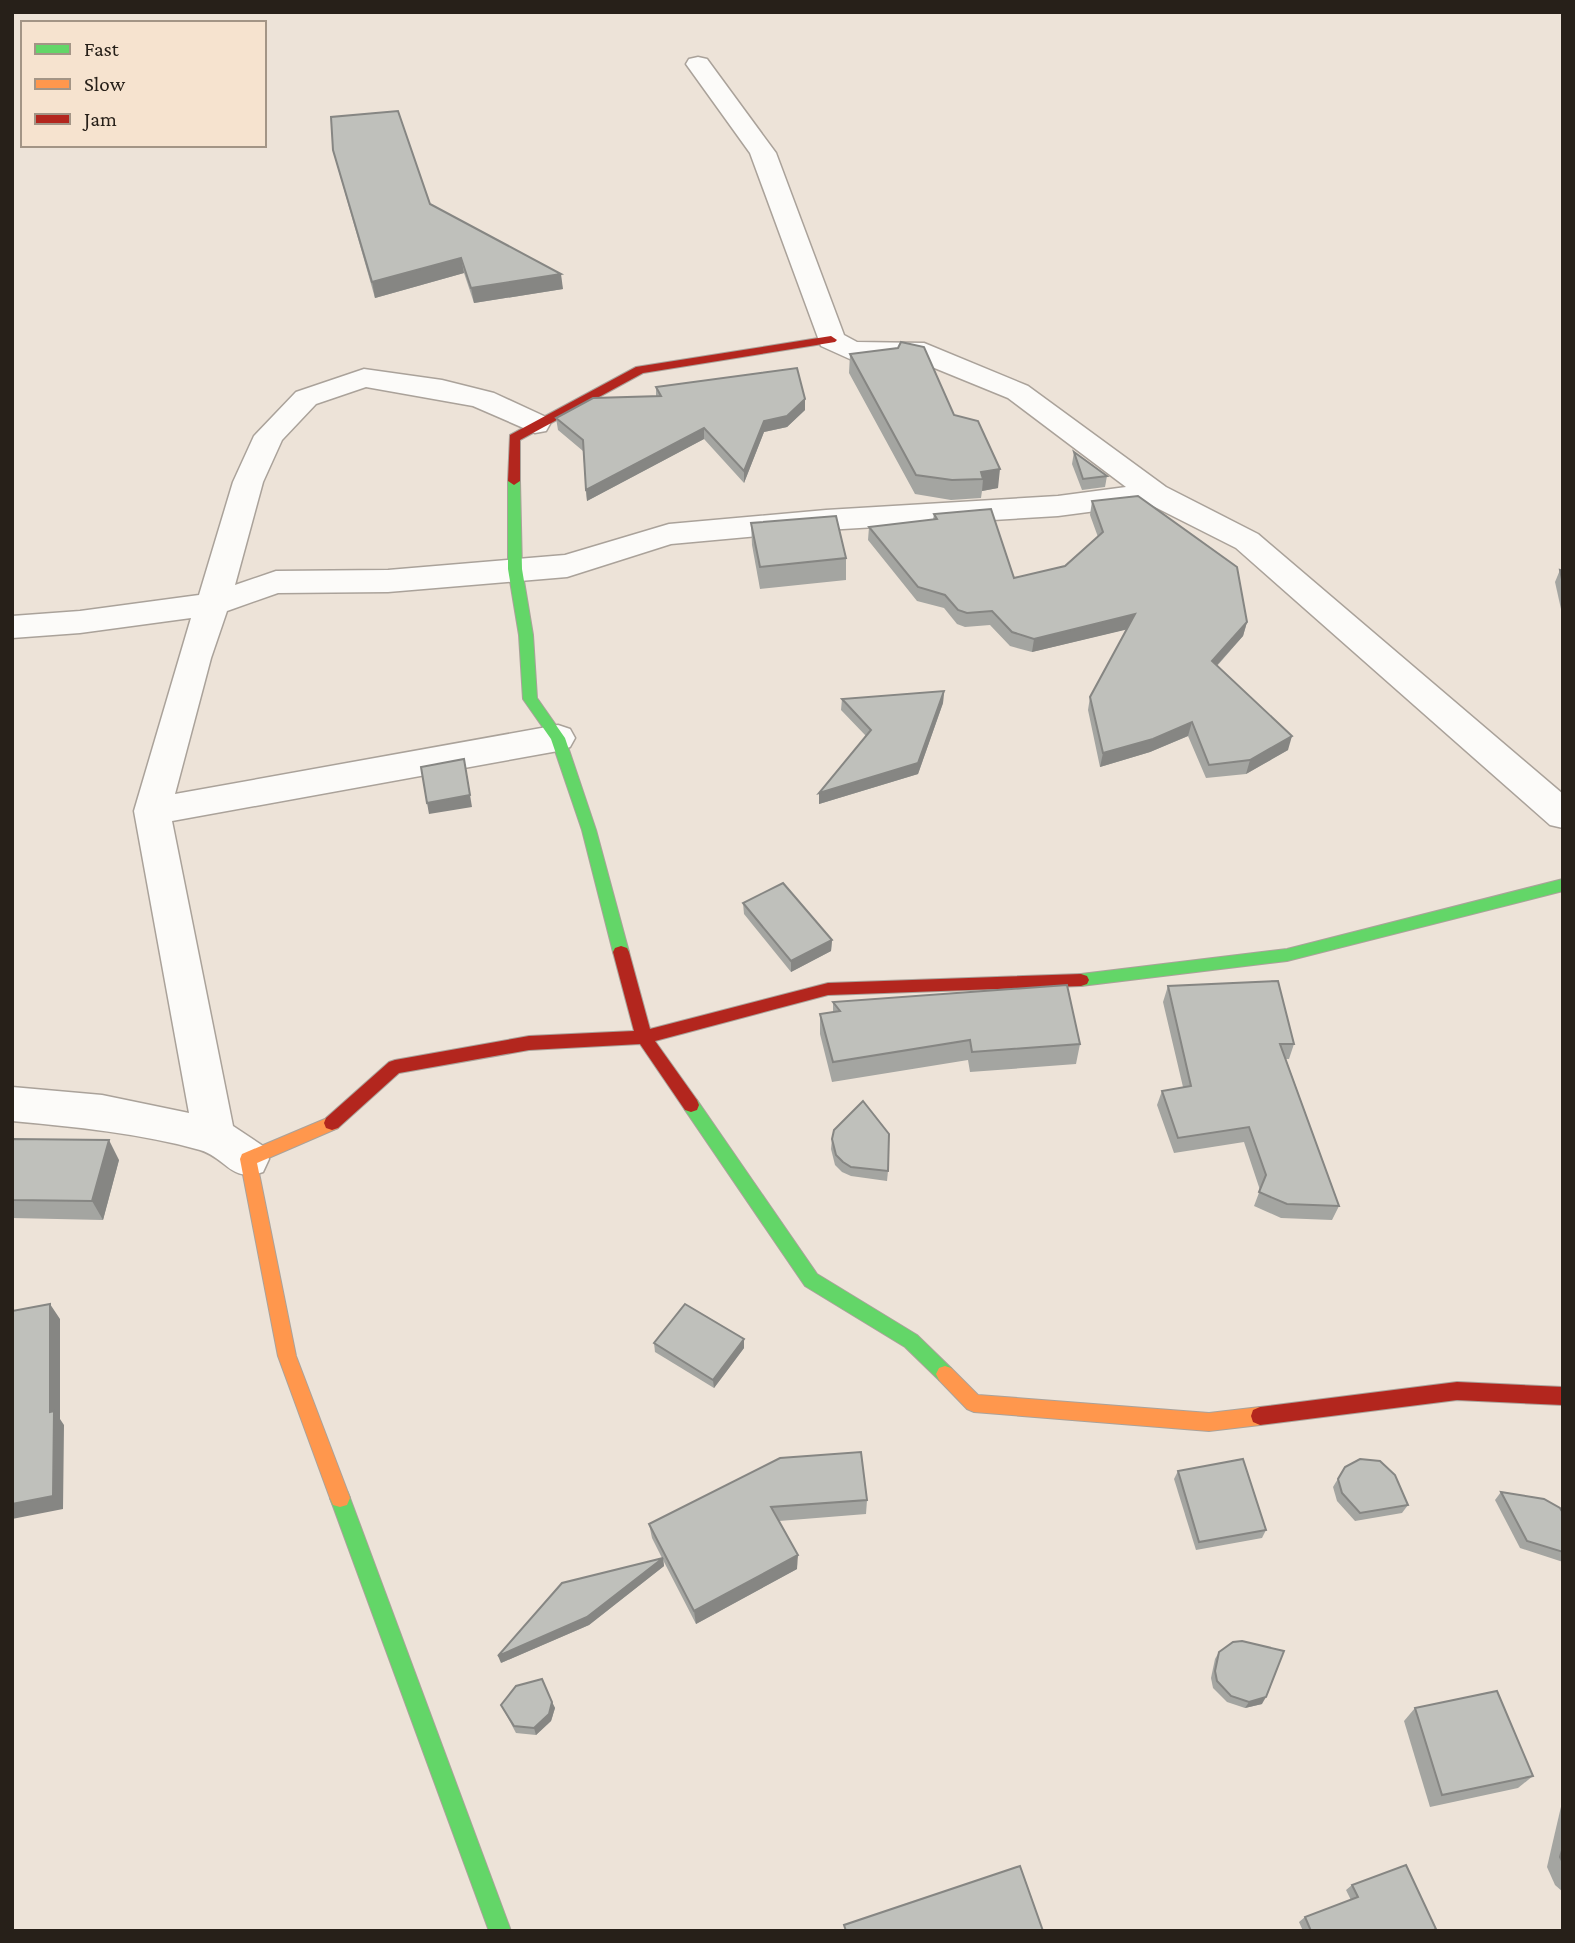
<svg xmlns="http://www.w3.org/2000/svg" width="1575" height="1943" viewBox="0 0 1575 1943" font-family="'Crimson Pro',serif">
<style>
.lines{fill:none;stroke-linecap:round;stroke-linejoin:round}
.street-casing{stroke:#aaa29a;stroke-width:3}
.fast-casing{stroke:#aaa29a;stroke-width:2}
.slow-casing{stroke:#aaa29a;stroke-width:2}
.jam-casing{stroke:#aaa29a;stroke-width:2}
.street{fill:#fcfbf9;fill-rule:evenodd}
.fast{fill:#63d668;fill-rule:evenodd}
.slow{fill:#ff974d;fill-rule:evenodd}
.jam{fill:#b3261e;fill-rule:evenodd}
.wall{fill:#a4a5a1}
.shaded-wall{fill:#868683}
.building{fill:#bfc0bb;stroke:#868683;stroke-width:2}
</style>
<rect width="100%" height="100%" fill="#ede3d8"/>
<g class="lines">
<defs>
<path id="street" d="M698 57 707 59 776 153 844 335 857 342 924 343 1028 386 1166 487 1258 534 1563 794V828L1550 825 1236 548 1149 504 1058 516 826 530 671 544 567 577 388 592 278 593 227 611 211 658 175 794 558 725 570 729 575 738 570 747 558 751 172 821 233 1126 263 1146 269 1159 263 1172C230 1183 227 1158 200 1150 139 1133 76 1127 12 1121V1087L102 1095 189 1113 134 811 191 618 80 633 12 638V616L80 611 199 595 233 482 254 436 296 392 364 369 442 380 494 393 546 417 550 424 546 431 535 433 473 406 366 387 316 404 282 440 263 482 235 585 276 571 388 570 565 555 669 524 826 510 1058 496 1126 487 1008 398 910 358 852 360 821 346 750 153 686 64 689 59Z"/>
<g id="fast">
<polygon points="514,477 520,481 522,569 533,635 537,698 565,738 596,830 629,952 627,956 615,956 613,952 582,830 551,739 523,699 519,635 508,569 508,481"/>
<polygon points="1563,879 1563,891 1287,961 1081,986 1075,984 1073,980 1075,976 1081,974 1287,949"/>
<polygon points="691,1098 697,1100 817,1274 917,1335 951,1368 954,1374 951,1380 945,1382 939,1380 905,1347 805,1286 685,1110 683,1105 685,1100"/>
<polygon points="340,1489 347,1491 350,1498 511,1931 489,1931 330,1498 333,1491"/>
</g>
<g id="slow">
<polygon points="332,1116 338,1118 340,1123 338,1128 257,1163 296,1356 350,1498 347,1505 340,1507 333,1505 330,1498 278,1356 240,1159 242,1154"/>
<polygon points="945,1366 951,1368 978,1395 1209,1413 1260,1407 1267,1410 1269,1416 1267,1422 1260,1425 1209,1431 974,1412 967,1409 939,1380 936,1374 939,1368"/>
</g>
<g id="jam">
<polygon points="831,336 837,340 835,342 643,373 520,440 520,481 514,485 508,481 510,435 636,367"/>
<polygon points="621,946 627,948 629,952 650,1029 828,983 1081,974 1087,976 1089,980 1087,984 1081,986 828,995 655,1041 697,1100 699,1105 697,1110 691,1112 685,1110 640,1044 529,1050 399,1073 338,1128 332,1130 326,1128 324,1123 326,1118 389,1062 395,1060 529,1036 634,1031 613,952 615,948"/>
<polygon points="1457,1382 1563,1387 1563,1405 1457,1400 1260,1425 1253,1422 1251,1416 1253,1410 1260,1407"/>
</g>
</defs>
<use href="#street" class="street-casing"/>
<use href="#fast" class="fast-casing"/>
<use href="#slow" class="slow-casing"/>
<use href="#jam" class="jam-casing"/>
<use href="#street" class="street"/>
<use href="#fast" class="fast"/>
<use href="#slow" class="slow"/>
<use href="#jam" class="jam"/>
</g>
<g class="wall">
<polygon points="333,150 430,204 563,289 474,303 464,273 375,298 337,165"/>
<polygon points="850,354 954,415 998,488 982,491 981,498 951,500 915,494 849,373"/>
<polygon points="656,387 805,410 787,427 764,432 744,483 704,439 587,501 583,451 558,430 556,418 656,397"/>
<polygon points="1074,452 1107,476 1105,487 1082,490 1072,464"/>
<polygon points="1092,501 1247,622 1243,636 1217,666 1288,750 1246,774 1206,778 1188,736 1150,752 1100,767 1088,710 1090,697 1127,629 1032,652 1010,646 990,625 965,627 957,624 944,608 917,601 868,540 869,527 933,520 934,514 1014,578 1065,566 1098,537 1090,515"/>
<polygon points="751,523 846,558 846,580 760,589 752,545"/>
<polygon points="1560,570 1563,571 1563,618 1555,582"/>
<polygon points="944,691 943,703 918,774 819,804 819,793 866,736 841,710 842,699"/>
<polygon points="743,903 832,940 831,951 791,972 744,914"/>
<polygon points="1168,986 1294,1044 1289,1059 1286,1059 1339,1206 1332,1220 1281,1218 1254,1206 1260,1190 1244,1142 1174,1153 1157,1105 1162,1091 1183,1087 1163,1002"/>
<polygon points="833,1002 1080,1044 1076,1064 970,1072 968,1060 832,1082 820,1034 820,1014 833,1012"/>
<polygon points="12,1139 119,1160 103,1220 12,1218"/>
<polygon points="832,1139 888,1171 887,1181 851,1176 842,1172 835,1165 831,1149"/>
<polygon points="654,1343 744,1348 714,1388 655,1352"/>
<polygon points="780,1458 867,1500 866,1514 779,1521 797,1569 696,1624 663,1560 664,1566 589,1625 501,1663 662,1558 652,1538 649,1524"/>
<polygon points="1345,1467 1408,1505 1402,1513 1355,1521 1337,1501 1333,1487"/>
<polygon points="1178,1471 1266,1530 1262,1538 1196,1550 1174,1479"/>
<polygon points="1501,1492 1563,1513 1563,1562 1520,1548 1495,1500"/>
<polygon points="1219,1652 1262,1704 1245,1708 1227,1702 1213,1688 1211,1678 1215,1659"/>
<polygon points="552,1702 555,1708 551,1721 536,1735 516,1733 501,1705"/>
<polygon points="1415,1708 1533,1776 1518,1788 1430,1807 1404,1721"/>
<polygon points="1563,1798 1563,1892 1555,1885 1547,1867"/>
<polygon points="1352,1885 1436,1929 1434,1931 1303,1931 1299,1922 1305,1917 1351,1900 1346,1890"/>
</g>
<g class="shaded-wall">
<polygon points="461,258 464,273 375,298 372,282"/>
<polygon points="561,274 563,289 474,303 471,288"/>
<polygon points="805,399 805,410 787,427 764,432 744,483 744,471 764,421"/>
<polygon points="704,428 704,439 587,501 586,490"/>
<polygon points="1000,469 998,488 982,491 983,479 981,472"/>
<polygon points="1135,614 1133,628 1032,652 1034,639"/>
<polygon points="1247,622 1243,636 1208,675 1212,661"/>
<polygon points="944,691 943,703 918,774 819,804 819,793"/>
<polygon points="1192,722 1188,736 1150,752 1100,767 1103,753"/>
<polygon points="1292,736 1288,750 1246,774 1250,760"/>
<polygon points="464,759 472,807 429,814 427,803"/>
<polygon points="832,940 831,951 791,972 791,961"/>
<polygon points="109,1140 119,1160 103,1220 92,1201"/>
<polygon points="50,1304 60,1319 60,1419 64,1425 63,1509 12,1519 12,1504 50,1412"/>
<polygon points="744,1339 744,1348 714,1388 713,1380"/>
<polygon points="798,1555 797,1569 696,1624 694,1611"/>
<polygon points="663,1558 664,1566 589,1625 501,1663 498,1656"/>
<polygon points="1266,1697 1262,1704 1245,1708 1249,1702"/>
<polygon points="552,1702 555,1708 551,1721 536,1735 534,1728"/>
</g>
<g class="building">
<polygon points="398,111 430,204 561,274 471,288 461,258 372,282 333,150 331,117"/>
<polygon points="901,342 924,347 954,415 978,421 1000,469 981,472 983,479 952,480 916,475 850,354 898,348"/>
<polygon points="797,368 805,399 787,416 764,421 744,471 704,428 586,490 583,440 556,418 593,398 661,396 656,387"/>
<polygon points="1074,452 1107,476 1083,479"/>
<polygon points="1138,496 1237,567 1247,622 1212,661 1292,736 1250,760 1209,765 1192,722 1153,739 1103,753 1090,697 1135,614 1034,639 1012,632 992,611 967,613 958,610 945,595 918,587 869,527 937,519 934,514 991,509 1014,578 1065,566 1103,532 1092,501"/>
<polygon points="836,516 846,558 760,567 751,523"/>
<polygon points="1560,570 1563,571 1563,584"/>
<polygon points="944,691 918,763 819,793 871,730 842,699"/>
<polygon points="464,759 470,795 427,803 421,767"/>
<polygon points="783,883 832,940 791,961 743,903"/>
<polygon points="1278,981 1294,1044 1280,1044 1339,1206 1287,1204 1259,1192 1266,1175 1249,1127 1178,1138 1162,1091 1191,1086 1168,986"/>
<polygon points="1067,985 1080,1044 972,1052 970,1040 833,1062 820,1014 840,1011 833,1002"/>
<polygon points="863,1101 889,1134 888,1171 851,1167 843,1162 836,1155 832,1139 834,1130"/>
<polygon points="12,1139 109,1140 92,1201 12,1200"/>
<polygon points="50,1304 50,1412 54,1411 53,1496 12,1504 12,1311"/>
<polygon points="685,1304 744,1339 713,1380 654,1343"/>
<polygon points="861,1452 867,1500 771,1507 798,1555 694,1611 649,1524 780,1458"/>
<polygon points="1243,1459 1266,1530 1199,1542 1178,1471"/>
<polygon points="1360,1459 1380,1461 1395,1475 1408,1505 1360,1513 1342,1493 1338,1479 1345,1467"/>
<polygon points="1501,1492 1544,1499 1560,1508 1563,1513 1563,1552 1527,1541"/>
<polygon points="663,1558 587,1617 498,1656 562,1583"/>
<polygon points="1242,1641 1284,1651 1266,1697 1249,1702 1231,1696 1217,1681 1215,1671 1219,1652 1233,1642"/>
<polygon points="542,1679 552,1702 549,1714 534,1728 514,1726 501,1705 516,1686"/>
<polygon points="1497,1691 1533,1776 1442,1795 1415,1708"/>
<polygon points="1563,1847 1563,1863 1560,1857"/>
<polygon points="1406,1865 1436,1929 1432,1931 1311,1931 1305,1917 1358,1897 1352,1885"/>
<polygon points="1020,1866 1043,1931 846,1931 844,1925"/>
</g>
<rect width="1575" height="1943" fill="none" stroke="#272019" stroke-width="28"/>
<rect x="21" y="21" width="245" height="126" fill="#f6e3cf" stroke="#a39586" stroke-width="2"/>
<rect x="35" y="44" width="35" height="10" fill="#63d668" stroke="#a39586" stroke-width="2"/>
<text x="84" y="56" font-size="21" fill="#272019">Fast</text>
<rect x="35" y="79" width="35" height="10" fill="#ff974d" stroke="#a39586" stroke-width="2"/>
<text x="84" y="91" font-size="21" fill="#272019">Slow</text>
<rect x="35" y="114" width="35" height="10" fill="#b3261e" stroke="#a39586" stroke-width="2"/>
<text x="84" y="126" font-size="21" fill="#272019">Jam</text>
</svg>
